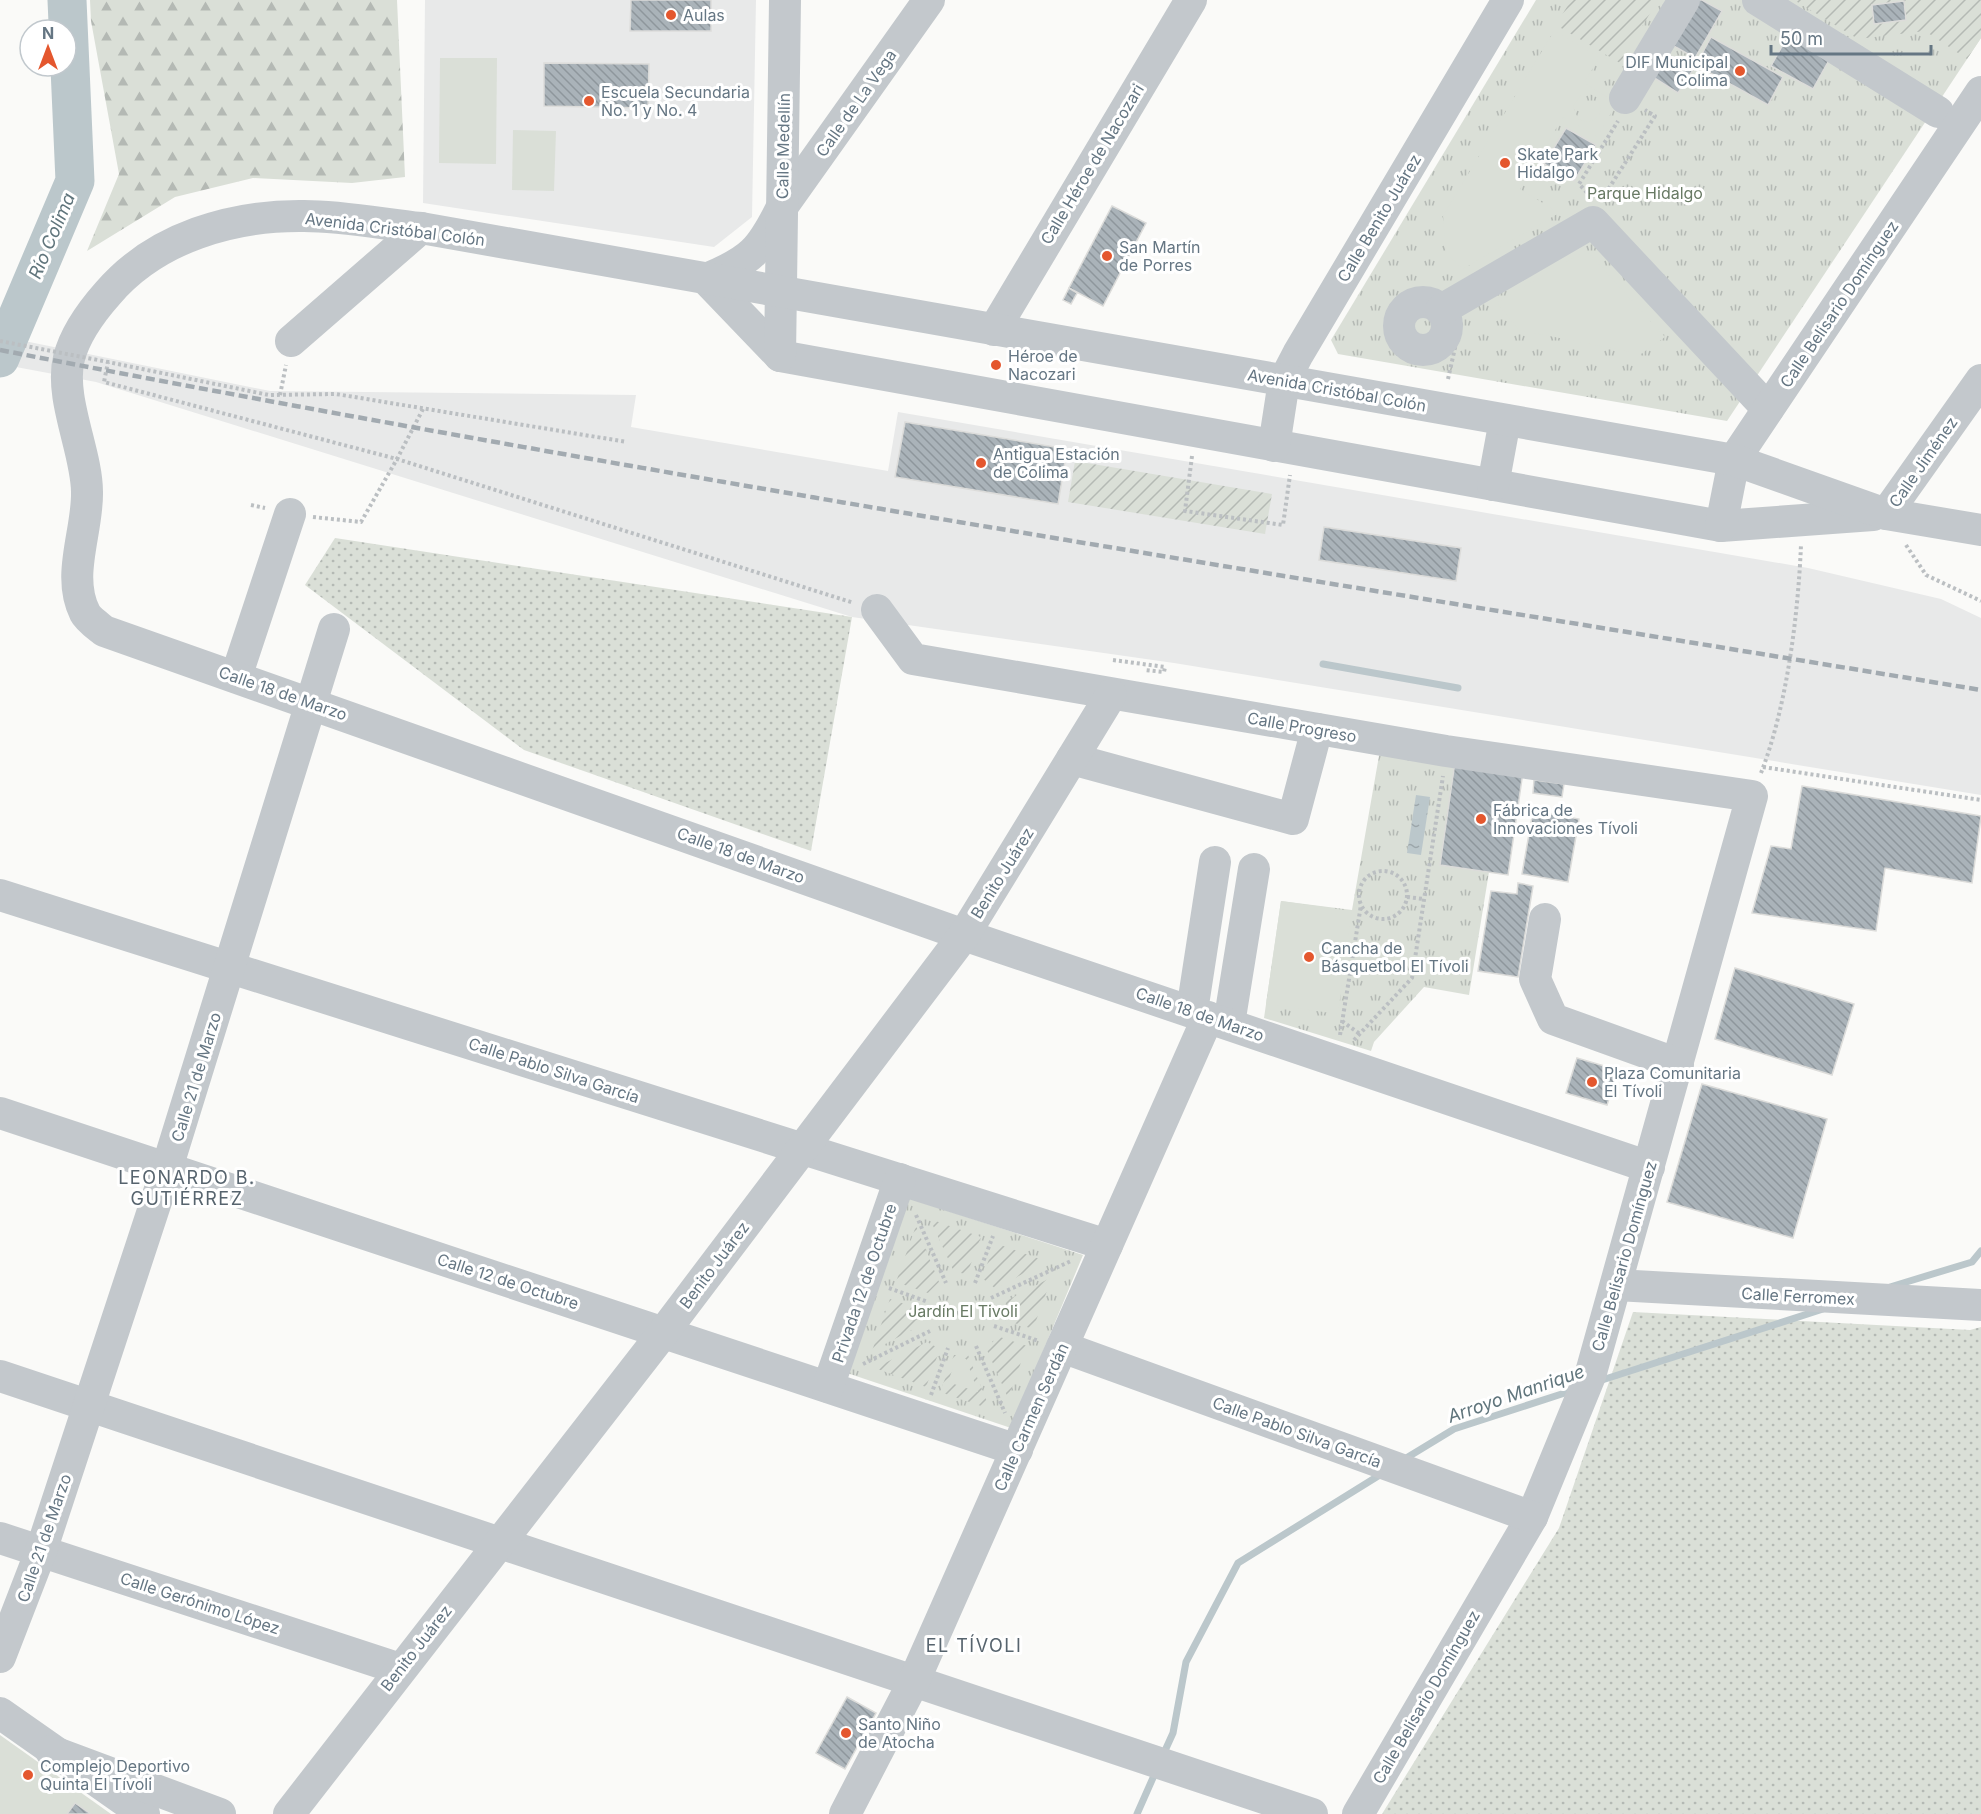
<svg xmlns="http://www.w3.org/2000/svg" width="1981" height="1814" viewBox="0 0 1981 1814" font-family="Inter,sans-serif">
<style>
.built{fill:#e8e9e9}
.grass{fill:url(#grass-dots)}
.forest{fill:url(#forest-firs)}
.park{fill:url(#park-tufts)}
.garden{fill:url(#garden-furrows)}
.pitch{fill:#dadfd7;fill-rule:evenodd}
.water{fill:url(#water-ripples)}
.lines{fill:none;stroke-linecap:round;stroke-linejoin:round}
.stream{stroke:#bbc7cb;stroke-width:7}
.river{stroke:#bbc7cb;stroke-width:39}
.building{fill:url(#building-back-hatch);stroke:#dcdcda;stroke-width:1.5}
.path{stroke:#bbbfc2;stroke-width:4;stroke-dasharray:3 3;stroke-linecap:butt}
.minor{stroke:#c3c8cc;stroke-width:32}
.rail{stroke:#a2aab0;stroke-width:4.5;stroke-dasharray:9 4.5;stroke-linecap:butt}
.path-bridge{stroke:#bbbfc2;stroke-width:4;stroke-dasharray:3 3;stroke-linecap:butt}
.poi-dot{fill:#e4572e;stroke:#fff;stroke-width:2}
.labels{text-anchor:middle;stroke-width:6;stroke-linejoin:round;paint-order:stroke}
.poi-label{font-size:16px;fill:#657683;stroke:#fff;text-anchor:start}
.street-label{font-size:16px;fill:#657683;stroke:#fff}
.park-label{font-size:16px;fill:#687a64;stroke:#fff}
.water-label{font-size:18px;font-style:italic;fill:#60757c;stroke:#fff}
.neighbourhood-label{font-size:18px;letter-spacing:1.5px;fill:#57646e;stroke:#fff}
</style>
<defs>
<pattern id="grass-dots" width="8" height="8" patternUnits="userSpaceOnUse" patternTransform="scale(1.5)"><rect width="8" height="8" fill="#dadfd7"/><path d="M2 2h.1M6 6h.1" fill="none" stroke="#b4b9b4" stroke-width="1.8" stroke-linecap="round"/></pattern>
<pattern id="forest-firs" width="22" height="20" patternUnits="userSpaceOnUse" patternTransform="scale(1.5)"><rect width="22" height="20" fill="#dadfd7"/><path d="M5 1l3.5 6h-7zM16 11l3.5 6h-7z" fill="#b4b9b4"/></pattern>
<pattern id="park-tufts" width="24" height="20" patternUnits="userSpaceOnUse" patternTransform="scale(1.5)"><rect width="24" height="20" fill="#dadfd7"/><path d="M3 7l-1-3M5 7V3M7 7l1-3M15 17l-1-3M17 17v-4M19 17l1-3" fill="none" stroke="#b4b9b4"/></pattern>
<pattern id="garden-furrows" width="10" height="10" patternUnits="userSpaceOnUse" patternTransform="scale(1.5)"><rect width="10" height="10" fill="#dadfd7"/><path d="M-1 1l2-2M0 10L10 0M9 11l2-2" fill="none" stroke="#b4b9b4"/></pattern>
<pattern id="water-ripples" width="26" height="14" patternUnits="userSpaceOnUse" patternTransform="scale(1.5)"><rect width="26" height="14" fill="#bbc7cb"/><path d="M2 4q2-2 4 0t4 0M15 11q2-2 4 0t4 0" fill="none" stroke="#9ca6aa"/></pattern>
<pattern id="building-back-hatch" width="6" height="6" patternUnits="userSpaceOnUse" patternTransform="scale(1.5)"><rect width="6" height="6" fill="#aab3b9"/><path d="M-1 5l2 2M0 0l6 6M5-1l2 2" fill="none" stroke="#8e969c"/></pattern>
</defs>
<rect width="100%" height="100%" fill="#fafaf8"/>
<g class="built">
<polygon points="425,0 756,0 752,217 714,247 423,203"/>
<polygon points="0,336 270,391 636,395 631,427 888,471 898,412 1808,568 1941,599 1981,618 1981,795 1174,663 852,617 96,382 0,364"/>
</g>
<g class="grass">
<polygon points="335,538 852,617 811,851 524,750 305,585"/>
<polygon points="1633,1312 1970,1330 1981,1327 1981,1814 1382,1814 1559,1528"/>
</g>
<polygon class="forest" points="90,0 397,0 405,177 352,183 253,178 175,197 87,251 119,174 91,21"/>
<g class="park">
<polygon points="1536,0 1981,0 1981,38 1727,421 1338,354 1331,340"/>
<polygon points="1380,750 1455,762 1440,865 1489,872 1469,995 1424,987 1374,1042 1371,1051 1264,1018 1281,901 1352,910"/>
<polygon points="908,1198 1083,1255 1011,1428 847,1373"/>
</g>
<g class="garden">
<polygon points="1571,0 1658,0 1620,63 1556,25"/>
<polygon points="1794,0 1981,0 1981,38 1967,59 1925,31 1858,39"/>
<polygon points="1075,461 1272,494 1265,534 1068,502"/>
<polygon points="930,1219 981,1237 967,1274 954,1272"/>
<polygon points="916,1226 939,1282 928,1293 896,1282"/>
<polygon points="995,1243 1045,1261 996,1289 982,1278"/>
<polygon points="1052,1277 1033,1329 1005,1320 1006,1301"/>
<polygon points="890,1299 919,1309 921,1325 872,1351"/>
<polygon points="997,1336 1027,1346 1008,1398 987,1350"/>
<polygon points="927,1342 940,1349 926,1387 875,1368"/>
<polygon points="954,1355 968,1355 990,1409 940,1392"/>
</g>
<g class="pitch">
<path d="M1554 31 1599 58 1584 83 1617 103 1597 137 1563 117 1520 189 1559 213 1463 269 1446 253 1443 216ZM1590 94 1598 98 1601 111C1596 121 1588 124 1578 119L1573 106 1581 95Z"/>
<polygon points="440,58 497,58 496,164 439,163"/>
<polygon points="513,130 556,131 554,191 512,190"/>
<polygon points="1586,250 1665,337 1641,354 1519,330 1497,303"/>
<polygon points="1281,901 1352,911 1338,1014 1266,1004"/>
<polygon points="956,1359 966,1359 978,1392 948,1382"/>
<polygon points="0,1735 111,1814 0,1814"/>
</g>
<polygon class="water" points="1416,795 1430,797 1421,855 1407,853"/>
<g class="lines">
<g class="stream">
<polyline points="1323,664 1458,688"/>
<polyline points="1890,1287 1972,1262 1981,1251"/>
<polyline points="1599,1381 1823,1309"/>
<polyline points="1403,1460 1454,1429 1574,1390"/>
<polyline points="1163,1755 1173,1733 1186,1662 1238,1563 1383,1473"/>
<polyline points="1137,1814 1156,1771"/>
</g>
<polyline class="river" points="0,358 75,181 67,0"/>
</g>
<g class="building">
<polygon points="631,0 711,0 711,31 630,31"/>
<polygon points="1688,0 1702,0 1722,11 1695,58 1665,41"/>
<polygon points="1904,1 1906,20 1874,24 1872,5"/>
<polygon points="1791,30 1833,53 1813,89 1771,66"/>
<polygon points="1711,37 1783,77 1768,105 1696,65"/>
<polygon points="1659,49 1693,70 1678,93 1645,72"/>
<polygon points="544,63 649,64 648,108 544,106"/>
<polygon points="1566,128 1596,145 1574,181 1544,164"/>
<polygon points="1112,206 1146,223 1103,306 1069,288"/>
<polygon points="1069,288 1077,293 1071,304 1063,300"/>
<polygon points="905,422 1067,449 1058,504 895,477"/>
<polygon points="1324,527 1461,548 1456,581 1319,560"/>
<polygon points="1455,762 1523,772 1508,875 1440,865"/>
<polygon points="1534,780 1564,784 1562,797 1533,793"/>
<polygon points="1802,786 1981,816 1972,883 1885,868 1876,931 1752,913 1771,846 1791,849"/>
<polygon points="1533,811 1579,819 1568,882 1522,874"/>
<polygon points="1518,883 1533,886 1518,977 1478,971 1491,891 1517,894"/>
<polygon points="1735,968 1854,1004 1832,1075 1715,1039"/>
<polygon points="1577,1058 1618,1070 1607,1105 1566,1093"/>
<polygon points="1702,1084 1827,1119 1793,1238 1667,1202"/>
<polygon points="847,1697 876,1713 845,1769 816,1753"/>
<polygon points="75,1803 91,1814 67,1814"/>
</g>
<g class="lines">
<g class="path">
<polyline points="1591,197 1579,184 1618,121"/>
<polyline points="1602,199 1655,116 1645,110"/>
<polyline points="1448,379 1459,330"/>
<polyline points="280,395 286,365"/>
<polyline points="423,409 397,459 104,382 108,362 269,395 336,394 627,442"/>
<polyline points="1192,456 1185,511 1283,525 1290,475"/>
<polyline points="251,505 265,508"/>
<polyline points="313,517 361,522 397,459 854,603"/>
<polyline points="1906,545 1926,575 1981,601"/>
<polyline points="1113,660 1165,667 1164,672 1145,670"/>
<polyline points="1763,767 1981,800"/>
<path d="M1761 773C1787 706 1798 616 1801 545"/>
<circle cx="1383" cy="895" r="24"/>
<polyline points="1407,897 1424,899"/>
<polyline points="1342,1021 1360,1034"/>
<polyline points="1340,1035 1361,905"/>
<polyline points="1354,1040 1412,978 1443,776"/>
<polyline points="916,1215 946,1283"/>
<polyline points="975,1283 993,1236"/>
<polyline points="889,1288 928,1302"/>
<polyline points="991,1298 1071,1261"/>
<polyline points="994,1326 1039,1341"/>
<polyline points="976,1346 1005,1413"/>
<polyline points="863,1364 930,1331"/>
<polyline points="931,1395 948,1348"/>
</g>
<g class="minor">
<polyline points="1758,0 1938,112"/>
<polyline points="1625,98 1684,0"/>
<polyline points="706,279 780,356 1721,526 1873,515"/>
<path d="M706 279C751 261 761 250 782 207L929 0"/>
<circle cx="1423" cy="326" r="24"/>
<polyline points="1441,310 1593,222 1768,409"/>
<polyline points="994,330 1191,0"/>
<polyline points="291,341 421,228"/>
<polyline points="780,356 785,0"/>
<polyline points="1274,446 1284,381 1298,354 1508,0"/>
<polyline points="1493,485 1505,420"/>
<polyline points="1886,514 1981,380"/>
<polyline points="1721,526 1734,460 1981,92"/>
<polyline points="877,610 913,659 1446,751 1752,796 1590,1376 1532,1517 1358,1814"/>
<polyline points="236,677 290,514"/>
<polyline points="1072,759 1293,819 1317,729"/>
<polyline points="0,895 1107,1245"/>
<polyline points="1545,919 1535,979 1553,1019 1678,1064"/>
<polyline points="1192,1011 1215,862"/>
<polyline points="1229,1024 1254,869"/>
<polyline points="0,1113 1017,1450"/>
<path d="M1649 1167 964 935 104 631C98 626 88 619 85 613 66 576 88 531 87 492 87 452 59 398 69 358 75 334 92 311 108 293 156 237 233 215 304 216 343 216 383 224 421 228L1734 460 1886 514 1981 530"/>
<polyline points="1616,1285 1981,1305"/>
<polyline points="1062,1347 1532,1517"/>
<polyline points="0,1376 1312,1814"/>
<polyline points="828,1387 900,1179"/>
<polyline points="0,1538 400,1669"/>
<polyline points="0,1657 41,1551 167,1168 334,629"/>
<polyline points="0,1713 144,1814"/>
<polyline points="51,1751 220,1814"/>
<polyline points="289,1814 663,1333 964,935 1111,695"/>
<polyline points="845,1814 914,1681 1208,1017"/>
</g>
<path class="rail" d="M0 350C658 478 1320 581 1981 690"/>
<polyline class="path-bridge" points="0,341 108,362"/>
</g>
<g class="poi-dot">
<circle cx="671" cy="15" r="6"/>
<circle cx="1740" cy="71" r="6"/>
<circle cx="589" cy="101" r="6"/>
<circle cx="1505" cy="163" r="6"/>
<circle cx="1107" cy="256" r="6"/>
<circle cx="996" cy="365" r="6"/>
<circle cx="981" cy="463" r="6"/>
<circle cx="1481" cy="819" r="6"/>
<circle cx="1309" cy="957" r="6"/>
<circle cx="1592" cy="1082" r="6"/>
<circle cx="846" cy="1733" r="6"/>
<circle cx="28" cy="1775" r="6"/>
</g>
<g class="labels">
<g class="poi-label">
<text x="683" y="21">Aulas</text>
<text x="1728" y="68" text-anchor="end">DIF Municipal<tspan x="1728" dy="18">Colima</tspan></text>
<text x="601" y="98">Escuela Secundaria<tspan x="601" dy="18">No. 1 y No. 4</tspan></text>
<text x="1517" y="160">Skate Park<tspan x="1517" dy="18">Hidalgo</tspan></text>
<text x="1119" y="253">San Martín<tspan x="1119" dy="18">de Porres</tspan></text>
<text x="1008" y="362">Héroe de<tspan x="1008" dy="18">Nacozari</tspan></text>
<text x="993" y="460">Antigua Estación<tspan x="993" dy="18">de Colima</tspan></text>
<text x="1493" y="816">Fábrica de<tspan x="1493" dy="18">Innovaciones Tívoli</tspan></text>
<text x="1321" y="954">Cancha de<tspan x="1321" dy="18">Básquetbol El Tívoli</tspan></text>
<text x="1604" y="1079">Plaza Comunitaria<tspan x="1604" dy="18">El Tívoli</tspan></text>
<text x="858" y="1730">Santo Niño<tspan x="858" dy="18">de Atocha</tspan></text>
<text x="40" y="1772">Complejo Deportivo<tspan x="40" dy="18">Quinta El Tívoli</tspan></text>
</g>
<g class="street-label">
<text transform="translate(856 103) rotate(-55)" y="6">Calle de La Vega</text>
<text transform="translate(783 146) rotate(-89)" y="6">Calle Medellín</text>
<text transform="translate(1092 164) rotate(-59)" y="6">Calle Héroe de Nacozari</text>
<text transform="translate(1379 218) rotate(-59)" y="6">Calle Benito Juárez</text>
<text transform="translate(395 229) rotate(7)" y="6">Avenida Cristóbal Colón</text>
<text transform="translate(1839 304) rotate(-56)" y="6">Calle Belisario Domínguez</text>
<text transform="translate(1337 390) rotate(10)" y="6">Avenida Cristóbal Colón</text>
<text transform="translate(1923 462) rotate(-55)" y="6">Calle Jiménez</text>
<text transform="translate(283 693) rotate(19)" y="6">Calle 18 de Marzo</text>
<text transform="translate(1302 727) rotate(10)" y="6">Calle Progreso</text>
<text transform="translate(741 855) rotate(20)" y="6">Calle 18 de Marzo</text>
<text transform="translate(1002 873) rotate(-58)" y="6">Benito Juárez</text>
<text transform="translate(1200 1014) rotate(19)" y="6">Calle 18 de Marzo</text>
<text transform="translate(554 1070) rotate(18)" y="6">Calle Pablo Silva García</text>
<text transform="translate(196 1077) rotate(-73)" y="6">Calle 21 de Marzo</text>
<text transform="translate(1624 1256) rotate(-74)" y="6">Calle Belisario Domínguez</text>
<text transform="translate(714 1265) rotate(-53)" y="6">Benito Juárez</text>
<text transform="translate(508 1281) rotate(18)" y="6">Calle 12 de Octubre</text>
<text transform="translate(864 1283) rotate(-71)" y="6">Privada 12 de Octubre</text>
<text transform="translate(1798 1296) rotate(3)" y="6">Calle Ferromex</text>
<text transform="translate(1031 1417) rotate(-66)" y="6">Calle Carmen Serdán</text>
<text transform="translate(1297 1432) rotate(20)" y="6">Calle Pablo Silva García</text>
<text transform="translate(44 1538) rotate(-71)" y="6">Calle 21 de Marzo</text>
<text transform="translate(200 1603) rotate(18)" y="6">Calle Gerónimo López</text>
<text transform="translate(416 1648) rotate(-52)" y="6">Benito Juárez</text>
<text transform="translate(1426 1697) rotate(-60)" y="6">Calle Belisario Domínguez</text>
</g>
<g class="park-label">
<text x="1645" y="199">Parque Hidalgo</text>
<text x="963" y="1317">Jardín El Tivoli</text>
</g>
<g class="water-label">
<text transform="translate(52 236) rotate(-67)" y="6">Río Colima</text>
<text transform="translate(1516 1394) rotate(-19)" y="6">Arroyo Manrique</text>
</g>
<g class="neighbourhood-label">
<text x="187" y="1184">LEONARDO B.<tspan x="187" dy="21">GUTIÉRREZ</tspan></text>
<text x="974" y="1652">EL TÍVOLI</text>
</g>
</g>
<g transform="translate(48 48)"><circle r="28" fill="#ffffff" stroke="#c1c8cd" stroke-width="1.5"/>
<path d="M0-4.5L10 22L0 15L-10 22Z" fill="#e4572e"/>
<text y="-9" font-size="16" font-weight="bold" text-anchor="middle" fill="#657683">N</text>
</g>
<path d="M1771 45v9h160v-9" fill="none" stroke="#657683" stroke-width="3"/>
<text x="1780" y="45" font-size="18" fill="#657683" stroke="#ffffff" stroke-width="4.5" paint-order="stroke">50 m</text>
</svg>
